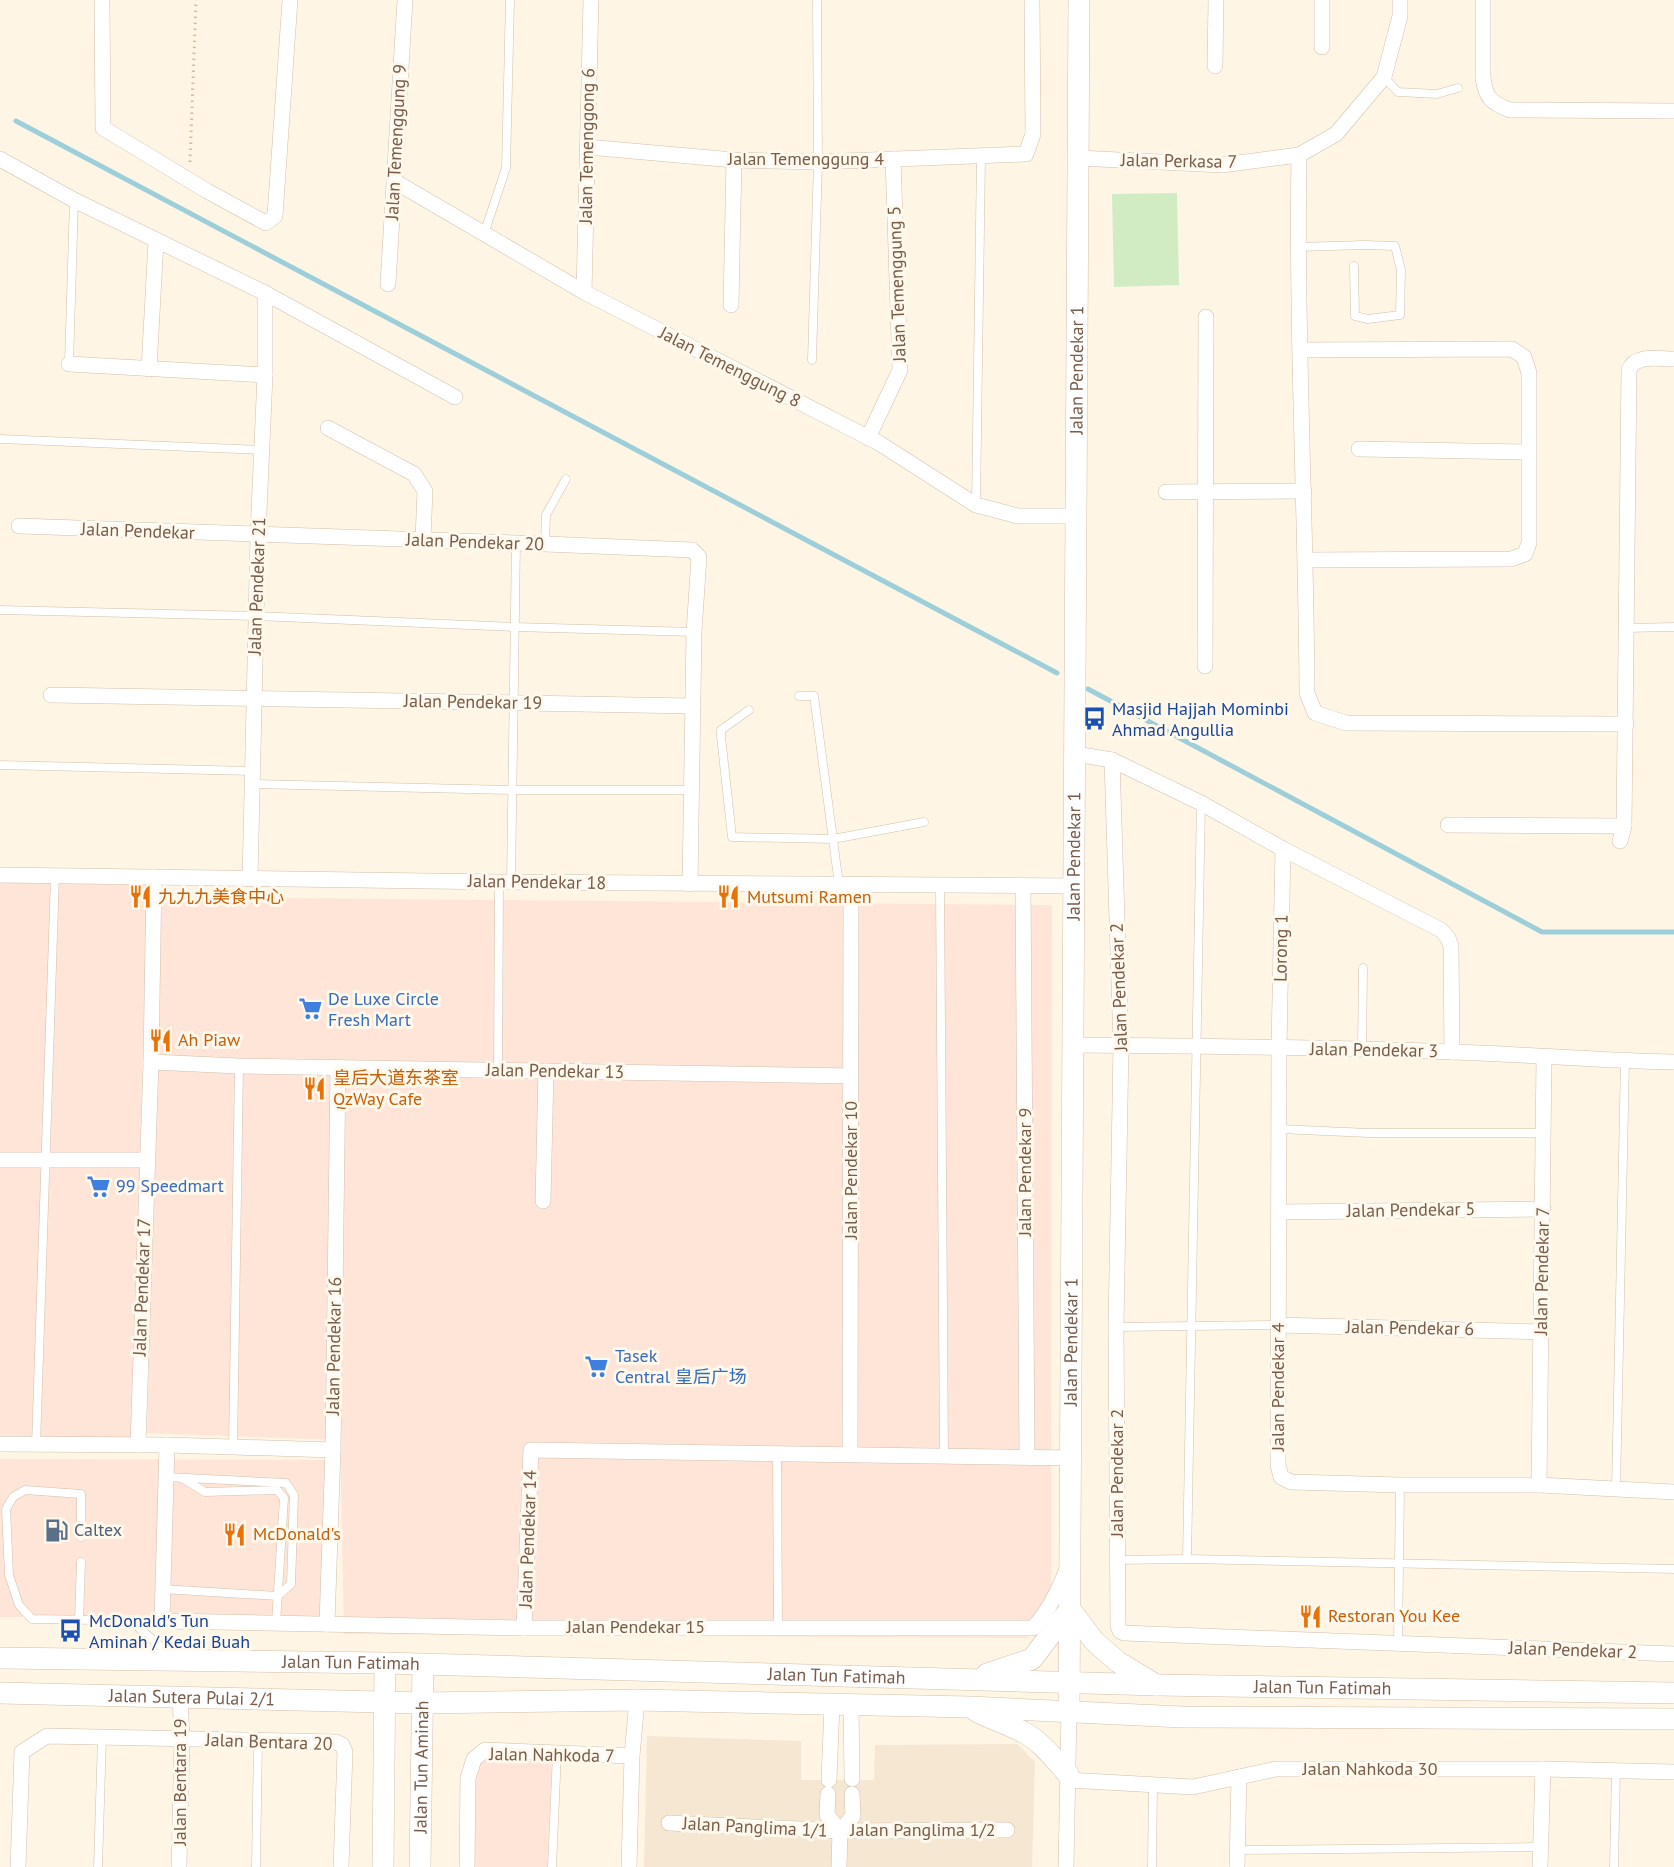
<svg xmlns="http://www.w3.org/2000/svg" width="1674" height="1867" viewBox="0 0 1674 1867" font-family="'PT Sans','Noto Sans SC',sans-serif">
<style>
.residential{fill:#f6e7d2}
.commercial{fill:#ffe5d7}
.green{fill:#d1ecc2}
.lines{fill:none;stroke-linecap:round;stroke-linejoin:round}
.stream{stroke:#9dcfdb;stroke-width:5}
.lane-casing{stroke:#d2bfac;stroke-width:9}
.street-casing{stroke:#d2bfac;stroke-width:16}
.secondary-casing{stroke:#d5bfaa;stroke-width:22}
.path{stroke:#dab79d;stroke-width:3;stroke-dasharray:1.5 4.5;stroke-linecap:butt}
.lane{stroke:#fff;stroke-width:8}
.street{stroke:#fff;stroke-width:15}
.secondary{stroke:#fff;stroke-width:21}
.labels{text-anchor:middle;stroke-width:6;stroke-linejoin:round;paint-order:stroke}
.street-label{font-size:18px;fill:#785b48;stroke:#fff8ec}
.transit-label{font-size:18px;fill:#164399;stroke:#fff8ec;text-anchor:start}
.food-label{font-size:18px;fill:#c56008;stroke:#fff8ec;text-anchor:start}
.shop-label{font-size:18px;fill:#366cbe;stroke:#fff8ec;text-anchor:start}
.service-label{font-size:18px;fill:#4e5e75;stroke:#fff8ec;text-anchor:start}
</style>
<rect width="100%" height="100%" fill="#fef5e4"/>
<polygon class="residential" points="647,1736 801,1741 801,1780 874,1780 875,1745 1017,1744 1035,1762 1032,1867 644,1867"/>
<g class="commercial">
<polygon points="0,881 148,884 131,1439 0,1436"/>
<polygon points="162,897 1052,905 1051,1619 1027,1638 344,1634 340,1440 147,1433"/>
<polygon points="0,1459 325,1460 321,1616 0,1617"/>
<polygon points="487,1757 552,1760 547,1867 473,1867 474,1781 480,1763"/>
</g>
<polygon class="green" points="1177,193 1179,285 1114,287 1112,194"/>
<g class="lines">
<g class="stream">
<polyline points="16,121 1057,673"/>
<polyline points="1088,689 1542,932 1674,932"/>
</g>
<defs>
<g id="lane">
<polyline points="1384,77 1398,92 1437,94 1458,88"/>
<polyline points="484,234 506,168 510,0"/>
<polyline points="1297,247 1365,245 1395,246 1401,270 1400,315 1368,319 1355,316 1354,266"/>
<polyline points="812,360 818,162 817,0"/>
<polyline points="69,364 74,200"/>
<polyline points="0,439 261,450"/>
<polyline points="976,505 981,156"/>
<polyline points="545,544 546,515 566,479"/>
<polyline points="0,610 256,616 515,627 694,632"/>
<polyline points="1626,628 1674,627"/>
<polyline points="799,696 814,696 839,885"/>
<polyline points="749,710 721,730 721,736 732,837 833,839 924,822"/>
<polyline points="0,765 252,771"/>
<polyline points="252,784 513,790 691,790"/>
<polyline points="511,882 516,543"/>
<polyline points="940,886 944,1456"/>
<polyline points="1362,1050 1363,968"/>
<polyline points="498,1071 499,882"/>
<polyline points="1279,1129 1369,1133 1543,1133"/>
<polyline points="1116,1327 1278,1325"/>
<polyline points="36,1445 55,876"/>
<polyline points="233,1448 239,1066"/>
<polyline points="777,1453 778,1627"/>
<polyline points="182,1478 205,1492 277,1490 284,1498 276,1623"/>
<polyline points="1616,1489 1625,1061"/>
<polyline points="81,1537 81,1494 25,1490 13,1497 6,1509 9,1575 19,1605 32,1619 162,1621"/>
<polyline points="1187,1559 1201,803"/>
<polyline points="1117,1560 1187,1559 1674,1569"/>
<polyline points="162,1589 278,1596 291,1584 294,1495 286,1483 166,1477"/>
<polyline points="79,1620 81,1562"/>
<polyline points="132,1622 172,1656"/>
<polyline points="1398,1643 1400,1485"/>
<polyline points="1238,1850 1540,1847"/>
<polyline points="98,1867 102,1737"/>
<polyline points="256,1867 258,1740"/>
<polyline points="552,1867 557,1753"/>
<polyline points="1152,1867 1153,1785"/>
<polyline points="1614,1867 1616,1771"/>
</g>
<g id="street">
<polyline points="102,0 103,128 207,191 266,223 275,216 290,0"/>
<path d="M1483 0V78C1486 98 1491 103 1510 110L1674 111"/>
<polyline points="1322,47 1322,0"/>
<polyline points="1215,66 1216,0"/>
<polyline points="587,147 734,160 818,162 1026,154 1033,134 1032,0"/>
<path d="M1299 155C1296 334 1306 514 1307 693L1315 713 1346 723 1626 724"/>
<polyline points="1078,158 1222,165 1299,155 1336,134 1384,77 1400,16 1400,0"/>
<polyline points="0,159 74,200 265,293 455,397"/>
<polyline points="394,181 584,292 879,443 976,505 1018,516 1076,516"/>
<polyline points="388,284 405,0"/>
<polyline points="584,292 591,0"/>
<polyline points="731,305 734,160"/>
<polyline points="1300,350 1512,349 1524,357 1529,373 1529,543 1525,554 1511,559 1306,560"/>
<polyline points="69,364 265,375"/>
<polyline points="149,369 156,241"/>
<polyline points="328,428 414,474 425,491 423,540"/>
<polyline points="868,438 900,370 893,159"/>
<polyline points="1359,449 1528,452"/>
<polyline points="1166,492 1304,491"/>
<polyline points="19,526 545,544 692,550 699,557 694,632 690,884"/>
<polyline points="1205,666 1206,317"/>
<polyline points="51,695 693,706"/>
<polyline points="1075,754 1112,760 1201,803 1283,849 1441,930 1448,938 1451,946 1452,1052"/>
<polyline points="1112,760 1121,1046 1116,1327 1118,1626 1120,1631 1124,1633 1674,1654"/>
<polyline points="1448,825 1624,826"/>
<path d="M1620 841 1624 826 1629 370C1635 354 1659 359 1674 359"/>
<polyline points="1283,849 1279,1047 1278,1465 1281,1477 1291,1482 1400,1485 1539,1485 1674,1492"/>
<polyline points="0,875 499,882 1074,886"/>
<polyline points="250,879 258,535 265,375 265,293"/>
<polyline points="1023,886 1027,1457"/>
<path d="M1073 1045C1199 1046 1325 1047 1451 1052 1526 1054 1600 1061 1674 1062"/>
<polyline points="151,1062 239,1066 851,1076"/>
<polyline points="0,1160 147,1160"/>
<polyline points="543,1201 546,1071"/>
<polyline points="1279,1212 1543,1209"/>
<polyline points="1278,1325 1541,1332"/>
<polyline points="0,1444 167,1445 333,1450"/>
<polyline points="138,1445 151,1062 154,877"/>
<path d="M167 1445 162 1621 524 1628H1033C1049 1611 1058 1591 1067 1569"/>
<polyline points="850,1454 851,885"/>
<polyline points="1539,1485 1544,1057"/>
<polyline points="327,1624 333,1450 338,1067"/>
<polyline points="524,1628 531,1450 1071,1458"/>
<polyline points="851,1705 852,1779"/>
<polyline points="829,1780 832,1705"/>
<polyline points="1068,1780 1193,1787 1276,1769 1543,1769 1674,1772"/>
<polyline points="828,1794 827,1815 840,1831"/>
<polyline points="669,1823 840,1831 1007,1830"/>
<polyline points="18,1867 22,1752 47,1736 336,1742 342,1745 345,1752 341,1867"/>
<polyline points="179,1867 182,1739 180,1697"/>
<polyline points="467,1867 468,1778 474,1759 485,1750 632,1756"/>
<polyline points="629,1867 632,1756 637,1700"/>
<polyline points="839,1867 840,1831 853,1816 852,1794"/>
<polyline points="1066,1867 1069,1712"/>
<polyline points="1237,1867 1239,1777"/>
<polyline points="1540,1867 1543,1769"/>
</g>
<g id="secondary">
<polyline points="1070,1609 1094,1641 1118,1662 1156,1685"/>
<path id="s1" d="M0 1658 385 1663 1157 1685 1674 1693"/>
<polyline points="987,1674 1032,1659 1070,1609"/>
<path id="s2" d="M0 1693 423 1703 637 1700 970 1707 1182 1717 1674 1719"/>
<path d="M976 1711C991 1719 1008 1724 1023 1732 1041 1741 1054 1759 1068 1774"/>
<path id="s3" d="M1069 1712 1079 0"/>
<polyline points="383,1867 385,1663"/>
<path id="s4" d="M420 1867 423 1665"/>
</g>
</defs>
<use href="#lane" class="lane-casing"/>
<use href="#street" class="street-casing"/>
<use href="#secondary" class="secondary-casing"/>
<polyline class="path" points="190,162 196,0"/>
<use href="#lane" class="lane"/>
<use href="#street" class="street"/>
<use href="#secondary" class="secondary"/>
</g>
<defs>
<symbol id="bus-bare" viewBox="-9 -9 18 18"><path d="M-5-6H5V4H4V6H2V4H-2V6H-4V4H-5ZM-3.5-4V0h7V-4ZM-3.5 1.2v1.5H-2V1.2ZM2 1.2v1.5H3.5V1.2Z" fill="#1a4fb4" stroke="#fff8ec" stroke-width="2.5" paint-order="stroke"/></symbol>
<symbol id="restaurant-bare" viewBox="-9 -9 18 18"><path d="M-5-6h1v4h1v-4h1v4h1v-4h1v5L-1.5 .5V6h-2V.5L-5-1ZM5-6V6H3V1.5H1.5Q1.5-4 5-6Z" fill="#e8710a" stroke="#fff8ec" stroke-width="2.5" paint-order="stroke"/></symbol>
<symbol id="supermarket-bare" viewBox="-9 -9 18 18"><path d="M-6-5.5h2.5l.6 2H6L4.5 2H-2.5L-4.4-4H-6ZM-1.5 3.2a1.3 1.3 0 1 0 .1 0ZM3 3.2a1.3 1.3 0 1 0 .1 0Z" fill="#3f7fe0" stroke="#fff8ec" stroke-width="2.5" paint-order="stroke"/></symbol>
<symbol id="fuel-bare" viewBox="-9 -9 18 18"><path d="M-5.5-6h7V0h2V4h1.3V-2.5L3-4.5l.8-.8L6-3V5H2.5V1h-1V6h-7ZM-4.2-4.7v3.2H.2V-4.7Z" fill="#5c6f8a" stroke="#fff8ec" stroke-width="2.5" paint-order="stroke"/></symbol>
</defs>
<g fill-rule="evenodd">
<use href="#bus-bare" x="1078" y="702" width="33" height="33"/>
<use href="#restaurant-bare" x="124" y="880" width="33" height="33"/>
<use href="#restaurant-bare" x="712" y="880" width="33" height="33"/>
<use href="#supermarket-bare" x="294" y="992" width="33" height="33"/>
<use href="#restaurant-bare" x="144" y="1024" width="33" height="33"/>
<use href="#restaurant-bare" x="298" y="1072" width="33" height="33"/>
<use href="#supermarket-bare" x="82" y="1170" width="33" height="33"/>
<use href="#supermarket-bare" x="580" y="1350" width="33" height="33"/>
<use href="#fuel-bare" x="40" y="1514" width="33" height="33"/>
<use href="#restaurant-bare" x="218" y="1518" width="33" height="33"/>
<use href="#restaurant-bare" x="1294" y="1600" width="33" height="33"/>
<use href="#bus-bare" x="54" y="1614" width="33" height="33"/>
</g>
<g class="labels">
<g class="street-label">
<text transform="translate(396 142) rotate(-87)" y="6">Jalan Temenggung 9</text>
<text transform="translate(587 146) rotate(-89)" y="6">Jalan Temenggong 6</text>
<text x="806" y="165">Jalan Temenggung 4</text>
<text transform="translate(1179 161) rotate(1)" y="6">Jalan Perkasa 7</text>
<text transform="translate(897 284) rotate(-92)" y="6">Jalan Temenggung 5</text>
<text transform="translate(730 367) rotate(27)" y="6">Jalan Temenggung 8</text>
<text dy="6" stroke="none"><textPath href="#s3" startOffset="1342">Jalan Pendekar 1</textPath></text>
<text transform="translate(138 531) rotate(2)" y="6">Jalan Pendekar</text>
<text transform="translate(475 542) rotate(2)" y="6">Jalan Pendekar 20</text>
<text transform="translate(257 586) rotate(-88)" y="6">Jalan Pendekar 21</text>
<text transform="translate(473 702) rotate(1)" y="6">Jalan Pendekar 19</text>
<text dy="6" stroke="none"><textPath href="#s3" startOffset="856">Jalan Pendekar 1</textPath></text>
<text transform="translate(537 882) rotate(1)" y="6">Jalan Pendekar 18</text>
<text transform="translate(1281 948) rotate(-89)" y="6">Lorong 1</text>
<text transform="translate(1119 987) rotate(-92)" y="6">Jalan Pendekar 2</text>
<text transform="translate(1374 1050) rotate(1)" y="6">Jalan Pendekar 3</text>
<text transform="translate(555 1071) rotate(1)" y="6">Jalan Pendekar 13</text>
<text transform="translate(851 1170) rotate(-90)" y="6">Jalan Pendekar 10</text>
<text transform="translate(1025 1172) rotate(-90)" y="6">Jalan Pendekar 9</text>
<text transform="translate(1411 1210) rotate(-1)" y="6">Jalan Pendekar 5</text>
<text transform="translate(1542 1271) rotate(-89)" y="6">Jalan Pendekar 7</text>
<text transform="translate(142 1287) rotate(-88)" y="6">Jalan Pendekar 17</text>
<text transform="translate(1410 1328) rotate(1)" y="6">Jalan Pendekar 6</text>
<text dy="6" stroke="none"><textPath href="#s3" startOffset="370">Jalan Pendekar 1</textPath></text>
<text transform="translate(334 1346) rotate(-89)" y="6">Jalan Pendekar 16</text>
<text transform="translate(1278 1387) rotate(-90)" y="6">Jalan Pendekar 4</text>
<text transform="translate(1117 1473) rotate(-90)" y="6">Jalan Pendekar 2</text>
<text transform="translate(528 1539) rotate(-88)" y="6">Jalan Pendekar 14</text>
<text x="636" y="1633">Jalan Pendekar 15</text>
<text transform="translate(1573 1650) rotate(2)" y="6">Jalan Pendekar 2</text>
<text dy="6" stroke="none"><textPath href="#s1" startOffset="351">Jalan Tun Fatimah</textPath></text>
<text dy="6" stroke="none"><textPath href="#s1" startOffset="837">Jalan Tun Fatimah</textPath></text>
<text dy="6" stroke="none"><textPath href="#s1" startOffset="1323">Jalan Tun Fatimah</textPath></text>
<text dy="6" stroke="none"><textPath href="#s2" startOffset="192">Jalan Sutera Pulai 2/1</textPath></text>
<text transform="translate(269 1742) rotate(2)" y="6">Jalan Bentara 20</text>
<text transform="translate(552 1755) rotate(1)" y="6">Jalan Nahkoda 7</text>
<text dy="6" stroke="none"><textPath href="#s4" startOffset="100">Jalan Tun Aminah</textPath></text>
<text x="1370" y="1775">Jalan Nahkoda 30</text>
<text transform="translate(180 1782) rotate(-90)" y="6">Jalan Bentara 19</text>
<text transform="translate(755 1827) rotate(3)" y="6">Jalan Panglima 1/1</text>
<text x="923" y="1836">Jalan Panglima 1/2</text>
</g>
<g class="transit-label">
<text x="1112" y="715">Masjid Hajjah Mominbi<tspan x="1112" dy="21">Ahmad Angullia</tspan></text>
<text x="89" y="1627">McDonald's Tun<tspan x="89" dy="21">Aminah / Kedai Buah</tspan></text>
</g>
<g class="food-label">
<text x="158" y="903">九九九美食中心</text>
<text x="747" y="903">Mutsumi Ramen</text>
<text x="178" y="1046">Ah Piaw</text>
<text x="333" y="1084">皇后大道东茶室<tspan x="333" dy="21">QzWay Cafe</tspan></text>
<text x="253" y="1540">McDonald's</text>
<text x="1328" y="1622">Restoran You Kee</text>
</g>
<g class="shop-label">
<text x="328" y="1005">De Luxe Circle<tspan x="328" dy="21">Fresh Mart</tspan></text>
<text x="116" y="1192">99 Speedmart</text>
<text x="615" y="1362">Tasek<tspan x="615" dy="21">Central 皇后广场</tspan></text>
</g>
<g class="service-label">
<text x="74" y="1536">Caltex</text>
</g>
</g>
</svg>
